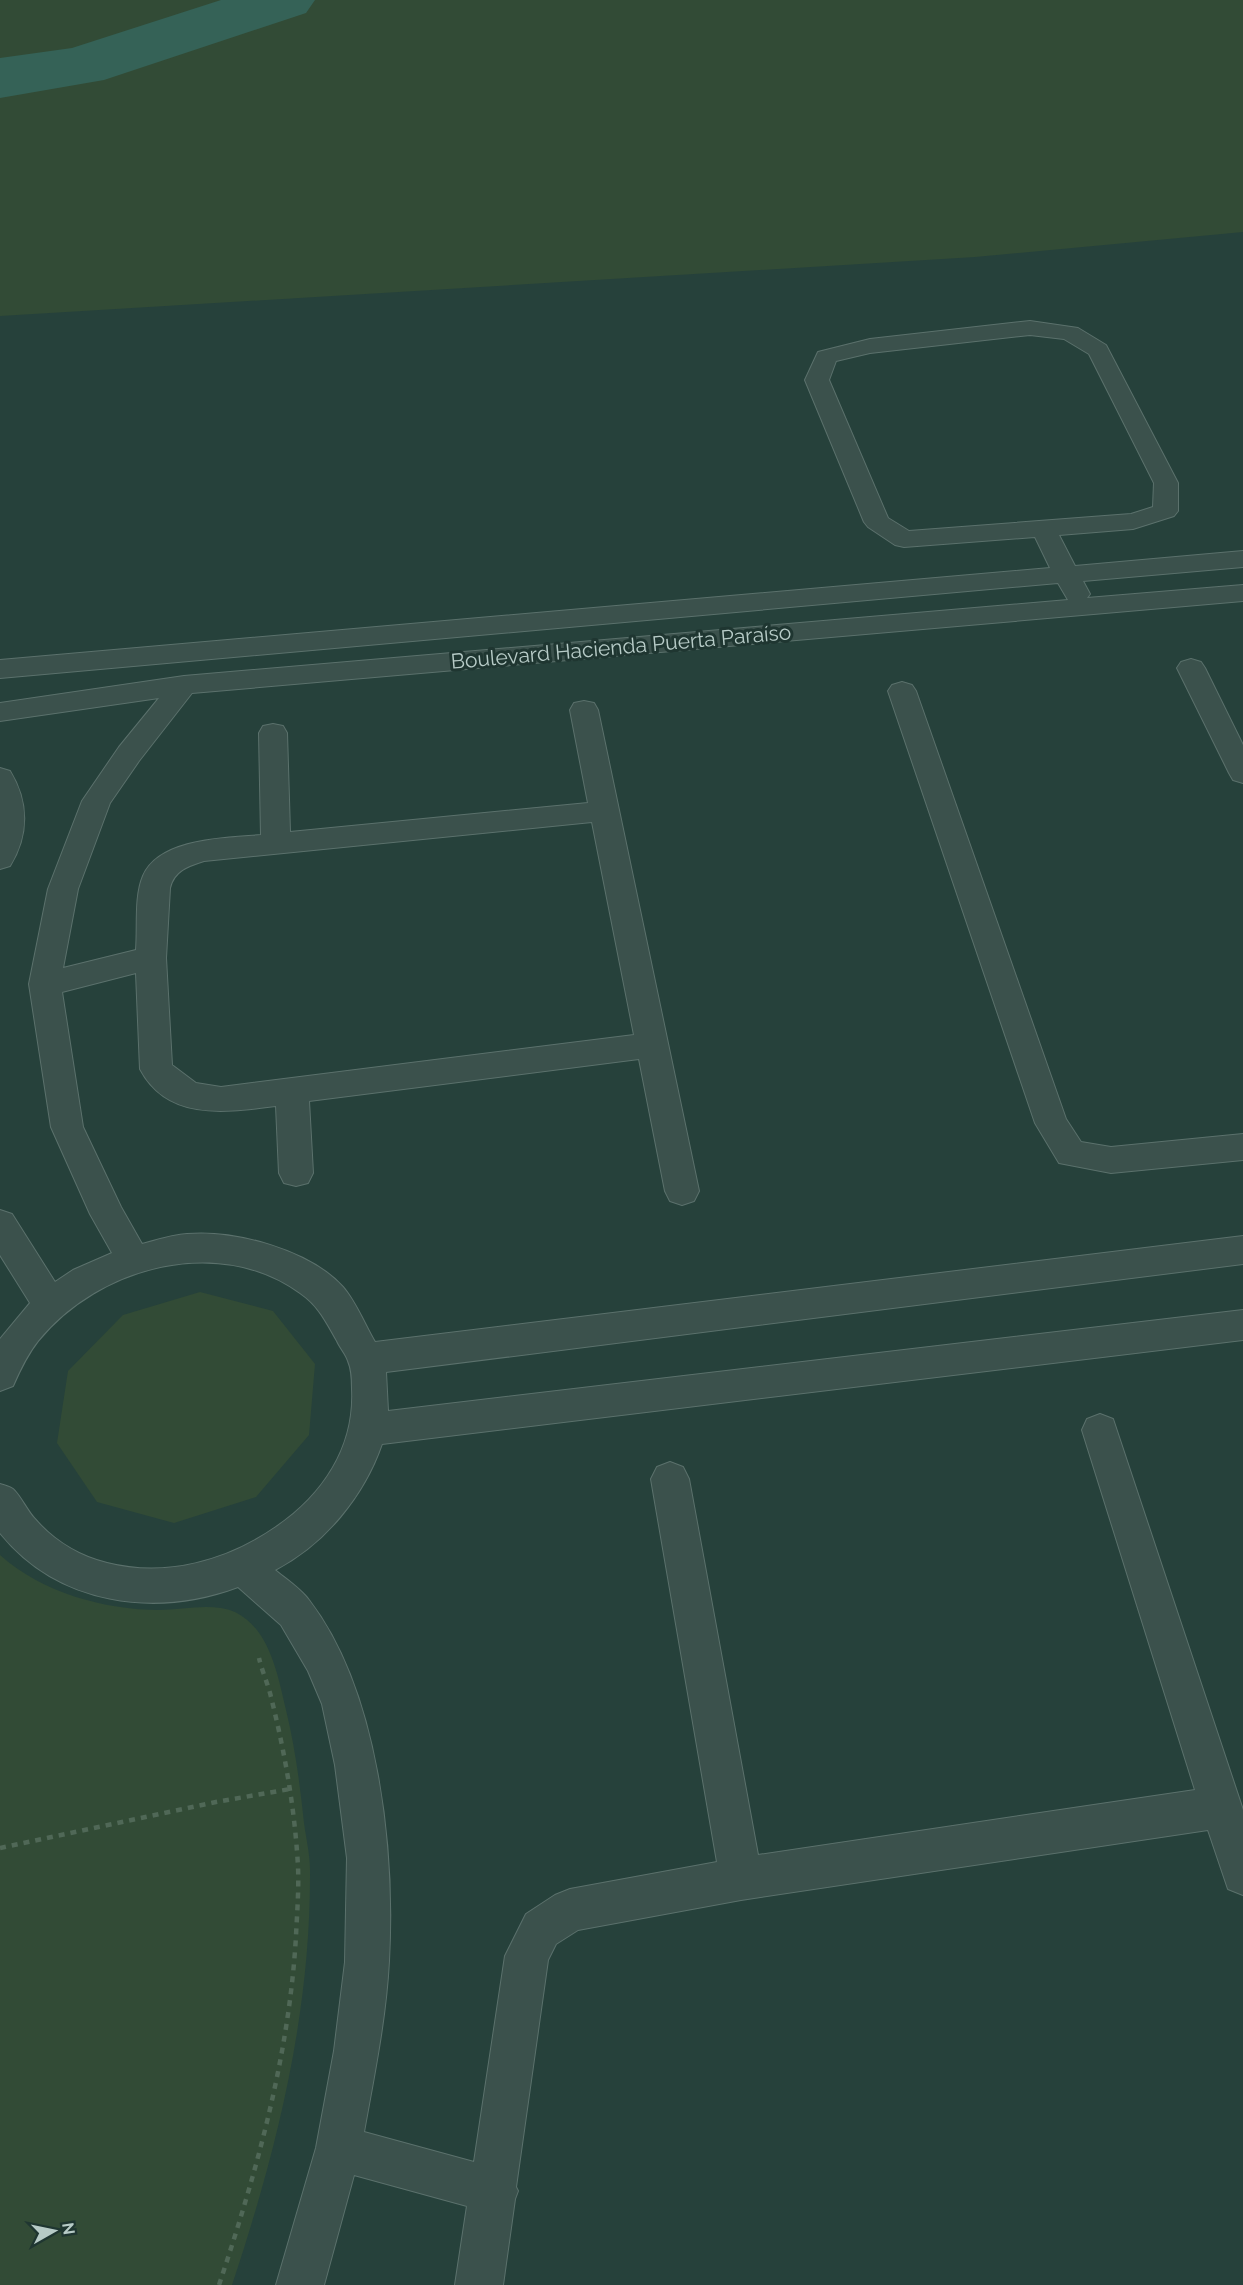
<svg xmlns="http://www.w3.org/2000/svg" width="1243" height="2285" viewBox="0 0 1243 2285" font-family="Raleway,sans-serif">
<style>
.green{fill:#324b36}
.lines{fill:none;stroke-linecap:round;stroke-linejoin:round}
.river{fill:#356257;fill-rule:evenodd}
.minor-casing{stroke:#5b716c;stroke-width:2}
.path{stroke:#506857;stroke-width:4.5;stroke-dasharray:6 6;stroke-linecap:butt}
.minor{fill:#3b514c;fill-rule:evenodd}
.labels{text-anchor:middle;stroke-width:6;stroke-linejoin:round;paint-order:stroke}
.street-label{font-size:21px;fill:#b7cbc7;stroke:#1f3631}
</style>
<rect width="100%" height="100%" fill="#26413b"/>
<g class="green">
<polygon points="0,0 1243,0 1243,232 975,257 0,316"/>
<polygon points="200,1292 273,1311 315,1364 309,1435 256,1497 174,1523 97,1502 57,1443 68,1371 123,1315"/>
<path d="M0 1555C41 1592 104 1610 159 1610 184 1610 211 1602 235 1612 270 1629 278 1676 286 1710 295 1747 300 1785 304 1823 306 1838 310 1854 310 1870 311 2013 277 2150 232 2285H0Z"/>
</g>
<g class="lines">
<polygon class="river" points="221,0 315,0 306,13 104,80 0,98 0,58 72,48"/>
<defs>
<g id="minor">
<path d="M1030 321 1078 328 1106 345 1178 483V511L1174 516 1133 529 1059 535 1075 566 1243 551V567L1083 581 1090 594 1087 598 1243 585V601L192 693 139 761 110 803 78 889 63 968 136 950C138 927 134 897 143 876 159 838 226 838 261 835L259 733 263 726 273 724 283 726 287 733 290 832 588 803 570 710 574 703 584 701 594 703 598 710 699 1191 694 1201 682 1205 670 1201 665 1191 639 1059 309 1101 313 1173 308 1183 296 1186 284 1183 279 1173 276 1106C227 1112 168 1122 140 1069L136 973 62 992 83 1127 121 1207 142 1244C157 1240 172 1235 187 1234 235 1230 310 1250 343 1287 356 1302 365 1325 375 1342L1243 1236V1264L386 1372 388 1411 1243 1310V1340L382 1444C364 1496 325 1544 275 1570 286 1579 301 1589 309 1600 379 1691 395 1851 389 1961 386 2019 374 2076 364 2132L474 2162 505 1956 526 1914 555 1895 570 1889 717 1862 651 1479 657 1467 670 1462 683 1467 689 1479 758 1855 1195 1790 1082 1430 1087 1419 1100 1414 1113 1419 1243 1810V1895L1228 1889 1208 1830 741 1900 578 1930 556 1944 548 1960 516 2187 518 2191 515 2199 503 2285H455L467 2206 354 2175 324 2285H276L316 2148 334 2051 345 1962 347 1858 335 1765 322 1704 308 1671 281 1625 238 1587C155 1618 58 1605 0 1533V1484C4 1485 10 1487 13 1489 20 1495 28 1512 35 1519 54 1541 79 1556 107 1563 166 1578 227 1561 276 1527 323 1495 355 1447 352 1389 352 1380 352 1370 348 1361 346 1354 340 1348 337 1341 326 1322 319 1306 300 1293 219 1234 99 1266 38 1341 27 1355 20 1370 13 1386L0 1391V1339L30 1303 0 1255V1210L12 1214 55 1282 73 1270 112 1253 90 1214 51 1127 29 984 48 889 82 801 119 747 159 698 0 721V703L184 676 1068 600 1058 583 0 678V660L1050 568 1035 537 904 547 895 545 868 527 864 522 805 380 818 352 870 339ZM1030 335 1064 339 1089 354 1154 483 1153 507 1131 514 909 531 888 518 829 380 836 361 870 353ZM592 822 634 1035 221 1087 196 1083 172 1065 166 958 170 888C174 871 188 866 204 861Z"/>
<polygon points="1191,659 1201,662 1205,668 1243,745 1243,783 1233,780 1229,773 1177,668 1181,662"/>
<polygon points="902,682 912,685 916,691 1066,1119 1081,1142 1111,1147 1243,1134 1243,1160 1111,1173 1059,1163 1035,1123 888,691 892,685"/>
<path d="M0 768 10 771C29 802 29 835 10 866L0 869Z"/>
</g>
</defs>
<use href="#minor" class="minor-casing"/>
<g class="path">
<polyline points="0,1848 216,1802 290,1789"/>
<path d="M219 2285C257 2171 289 2056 296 1936 297 1913 299 1890 298 1867 295 1810 285 1753 271 1697 268 1684 262 1671 259 1658"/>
</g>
<use href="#minor" class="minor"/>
</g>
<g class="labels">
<g class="street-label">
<text transform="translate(621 647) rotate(-5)" y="7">Boulevard Hacienda Puerta Paraíso</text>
</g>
</g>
<g transform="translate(54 2231) rotate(81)" stroke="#1f3631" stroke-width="4.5" paint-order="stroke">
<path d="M0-4.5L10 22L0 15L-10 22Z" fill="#b7cbc7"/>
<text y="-9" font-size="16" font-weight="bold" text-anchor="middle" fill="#b7cbc7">N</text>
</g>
</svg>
